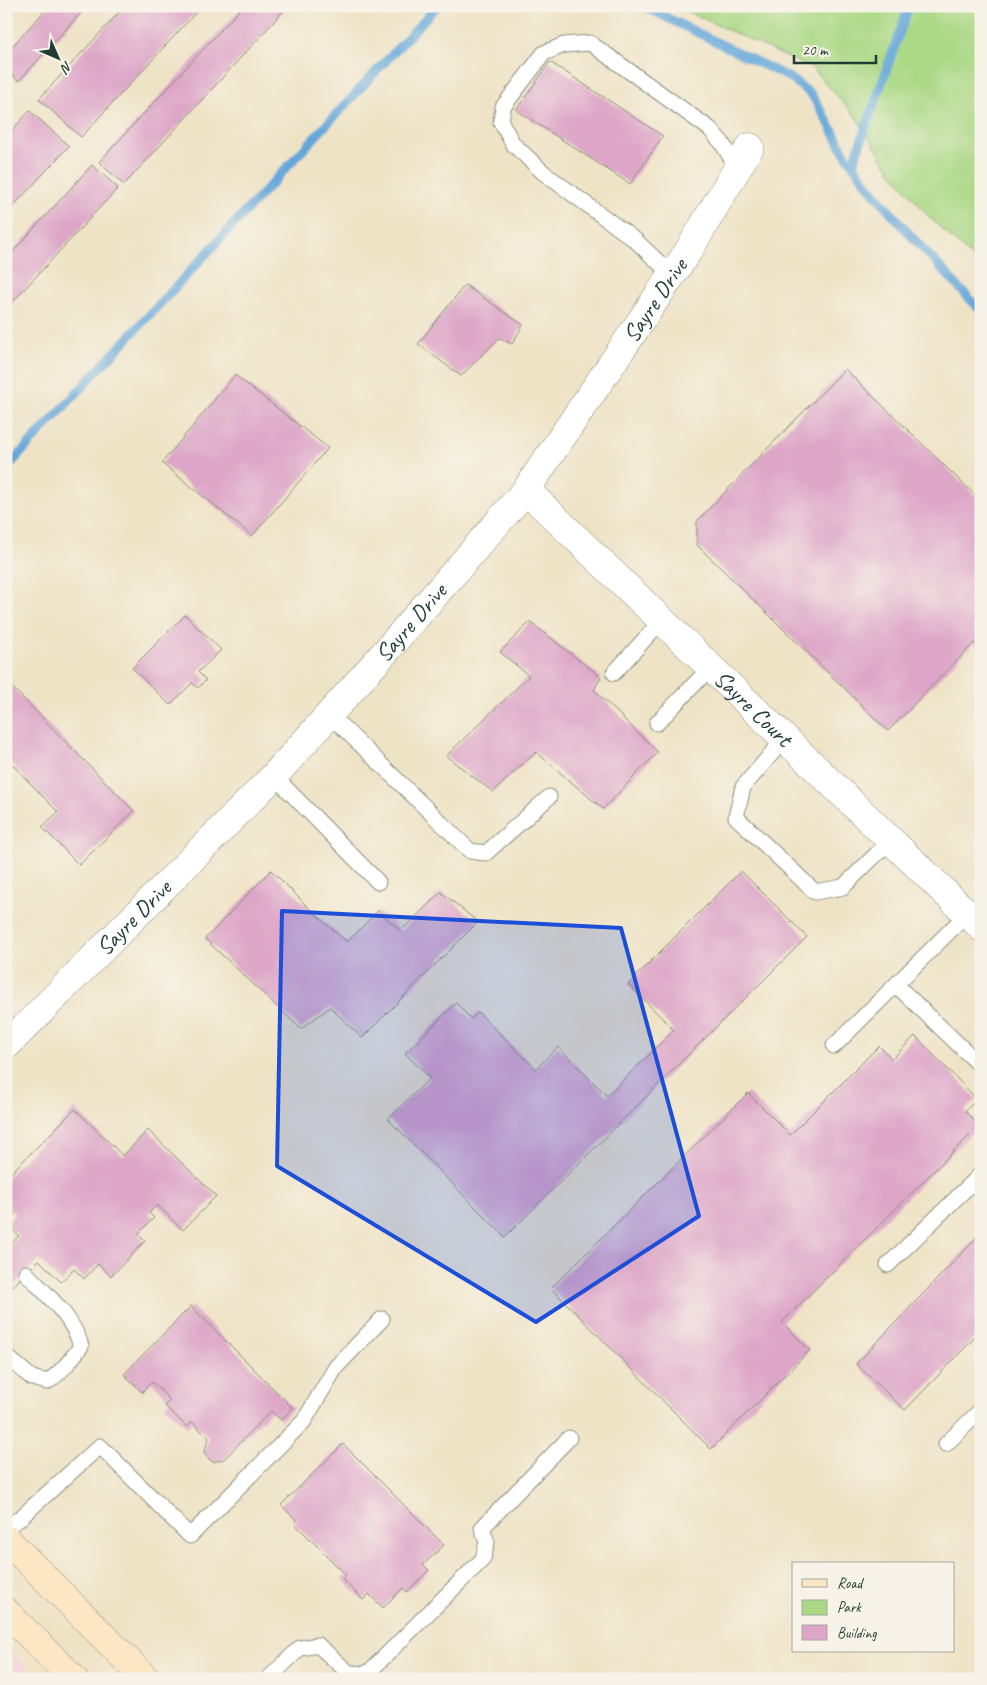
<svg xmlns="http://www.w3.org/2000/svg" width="987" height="1685" viewBox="0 0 987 1685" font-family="Caveat,sans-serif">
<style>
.built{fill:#f4cfdc}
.green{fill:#aad884;stroke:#648a5c}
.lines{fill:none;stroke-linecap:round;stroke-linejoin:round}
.stream{stroke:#65a7d9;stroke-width:9}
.building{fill:#dda5c7}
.service-casing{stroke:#87907d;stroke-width:17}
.minor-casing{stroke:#87907d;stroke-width:29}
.secondary-casing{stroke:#87907d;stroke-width:29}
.service{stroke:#fff;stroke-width:15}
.minor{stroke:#fff;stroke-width:28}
.secondary{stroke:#fce6c4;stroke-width:28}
.marked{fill:#1d4ed8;fill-opacity:0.2;stroke:#1d4ed8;stroke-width:4;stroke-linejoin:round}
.labels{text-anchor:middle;stroke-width:5;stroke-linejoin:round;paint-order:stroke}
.street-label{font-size:24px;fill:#1f3d34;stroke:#f7f3e8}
</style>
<rect width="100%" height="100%" fill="#f7f3e8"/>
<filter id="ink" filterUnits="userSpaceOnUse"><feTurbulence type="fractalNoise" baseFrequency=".02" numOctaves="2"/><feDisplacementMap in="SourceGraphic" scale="10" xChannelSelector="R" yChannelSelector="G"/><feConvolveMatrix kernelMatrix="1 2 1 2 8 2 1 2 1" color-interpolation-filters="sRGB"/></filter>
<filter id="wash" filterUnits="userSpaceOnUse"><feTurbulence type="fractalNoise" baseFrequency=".0096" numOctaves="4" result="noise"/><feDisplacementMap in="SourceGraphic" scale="20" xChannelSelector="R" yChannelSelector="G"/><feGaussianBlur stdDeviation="1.12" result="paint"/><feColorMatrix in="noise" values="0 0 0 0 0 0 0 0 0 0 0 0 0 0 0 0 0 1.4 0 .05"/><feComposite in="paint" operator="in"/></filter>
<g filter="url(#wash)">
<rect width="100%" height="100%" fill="#efe3c6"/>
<polygon class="built" points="6,1648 38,1679 6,1679"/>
<polygon class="green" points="676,6 981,6 981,266 928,216 890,170 855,116 813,69"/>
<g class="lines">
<g class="stream">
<polyline points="643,6 790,78 811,94 827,120 844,152 869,187 913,238 981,311"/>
<polyline points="853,164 909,6"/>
<polyline points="6,469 437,6"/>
</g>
</g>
<g id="blocks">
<g class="building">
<polygon points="49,6 87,6 19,81 6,70 6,53"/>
<polygon points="125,6 202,6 81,137 39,99"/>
<polygon points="243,6 288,6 124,185 99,162"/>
<polygon points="550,62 663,136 630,184 516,110"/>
<polygon points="30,111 69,146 6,214 6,136"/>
<polygon points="92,165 118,188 6,309 6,259"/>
<polygon points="465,285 523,325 512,344 499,338 461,376 418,344"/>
<polygon points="845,369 981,501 981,650 974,643 888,731 697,545 697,521"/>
<polygon points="235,375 328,448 252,536 162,463"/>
<polygon points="185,615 221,650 198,672 206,680 198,688 192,683 170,705 132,668"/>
<polygon points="530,622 601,677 594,690 658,752 603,809 536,752 493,792 446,756 529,676 500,652"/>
<polygon points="12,687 134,811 79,865 42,827 58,812 6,758 6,693"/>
<polygon points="271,870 312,911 347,942 378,911 401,931 441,892 478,922 362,1038 330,1007 301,1029 205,939"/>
<polygon points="741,871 807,937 505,1237 388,1119 430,1078 405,1053 456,1003 471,1019 478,1012 536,1069 558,1047 607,1096 674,1030 628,984"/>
<polygon points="915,1036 977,1099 965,1111 979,1126 782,1322 810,1350 711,1449 551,1288 748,1093 790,1135 879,1046 892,1059"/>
<polygon points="75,1109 123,1156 148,1130 216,1196 183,1230 157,1205 149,1213 154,1218 138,1234 145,1241 111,1276 98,1264 84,1279 74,1269 61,1282 39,1260 13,1286 6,1280 6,1249 19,1236 6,1224 15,1214 6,1206 6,1178"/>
<polygon points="981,1233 981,1331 905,1410 856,1364"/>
<polygon points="191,1306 293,1408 281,1420 271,1411 224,1459 213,1462 209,1459 204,1452 209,1438 192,1422 187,1427 165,1406 170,1400 152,1382 142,1392 124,1374"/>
<polygon points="343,1444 444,1545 423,1565 429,1570 407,1592 403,1588 383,1608 369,1594 363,1600 342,1579 346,1575 294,1523 297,1521 281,1505"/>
</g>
</g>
</g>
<g filter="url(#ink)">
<use href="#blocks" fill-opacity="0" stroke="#87907d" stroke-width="1"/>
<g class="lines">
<defs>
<g id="service">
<polyline points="672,275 635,240 544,173 513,144 501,122 503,107 544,53 564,45 590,43 710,129 722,143 737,168"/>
<polyline points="614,673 662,620"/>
<polyline points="329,714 470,851 486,853 549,797"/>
<polyline points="657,723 711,667"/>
<polyline points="785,738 743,787 736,817 815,892 843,887 891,840"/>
<polyline points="274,776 378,882"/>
<polyline points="896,985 981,1066"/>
<polyline points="834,1046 967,914"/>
<polyline points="888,1265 981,1174"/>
<path d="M6 1356 32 1378 47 1382C61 1373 71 1360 81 1346 72 1316 47 1295 26 1273"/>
<polyline points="946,1444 981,1410"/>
<polyline points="6,1527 19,1519 100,1446 190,1536 304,1421 336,1367 382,1319"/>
<polyline points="268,1679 300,1648 318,1645 349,1673 367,1674 483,1559 487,1542 482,1528 569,1438"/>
</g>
<g id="minor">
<path id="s1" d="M526 490 981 927"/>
<path id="s2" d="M6 1046 274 776 387 650 526 490 689 250 750 147"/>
</g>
<g id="secondary">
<polyline points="6,1539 146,1679"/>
<polyline points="6,1612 74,1679"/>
</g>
</defs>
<use href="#service" class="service-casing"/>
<use href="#minor" class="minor-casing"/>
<use href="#secondary" class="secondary-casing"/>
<use href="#service" class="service"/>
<use href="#minor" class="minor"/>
<use href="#secondary" class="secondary"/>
</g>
</g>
<path class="marked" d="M282 911 621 928 699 1216 536 1322 277 1166Z"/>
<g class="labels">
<g class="street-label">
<text dy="8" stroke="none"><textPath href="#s2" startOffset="991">Sayre Drive</textPath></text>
<text dy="8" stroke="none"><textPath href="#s2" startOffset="586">Sayre Drive</textPath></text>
<text dy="8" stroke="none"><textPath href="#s1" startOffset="315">Sayre Court</textPath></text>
<text dy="8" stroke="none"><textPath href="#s2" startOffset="181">Sayre Drive</textPath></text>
</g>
</g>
<rect width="987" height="1685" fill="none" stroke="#f7f3e8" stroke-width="25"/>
<rect x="792" y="1562" width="162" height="90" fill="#f7f3e8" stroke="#a1aaa0"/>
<rect x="802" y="1579" width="25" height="8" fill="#fce6c4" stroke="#a1aaa0"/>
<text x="837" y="1588" font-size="15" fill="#1f3d34">Road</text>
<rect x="802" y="1600" width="25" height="15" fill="#aad884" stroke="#a1aaa0"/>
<text x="837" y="1612" font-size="15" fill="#1f3d34">Park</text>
<rect x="802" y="1625" width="25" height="15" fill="#dda5c7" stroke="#a1aaa0"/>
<text x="837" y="1638" font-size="15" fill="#1f3d34">Building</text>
<g transform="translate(58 58) rotate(135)" stroke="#f7f3e8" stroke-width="4" paint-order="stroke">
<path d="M0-4L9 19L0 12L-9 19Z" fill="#1f3d34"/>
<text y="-8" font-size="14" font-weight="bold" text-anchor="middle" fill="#1f3d34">N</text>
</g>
<path d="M794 55v8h82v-8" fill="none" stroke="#1f3d34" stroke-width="2.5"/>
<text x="802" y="55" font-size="15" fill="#1f3d34" stroke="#f7f3e8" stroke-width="4" paint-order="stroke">20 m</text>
</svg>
